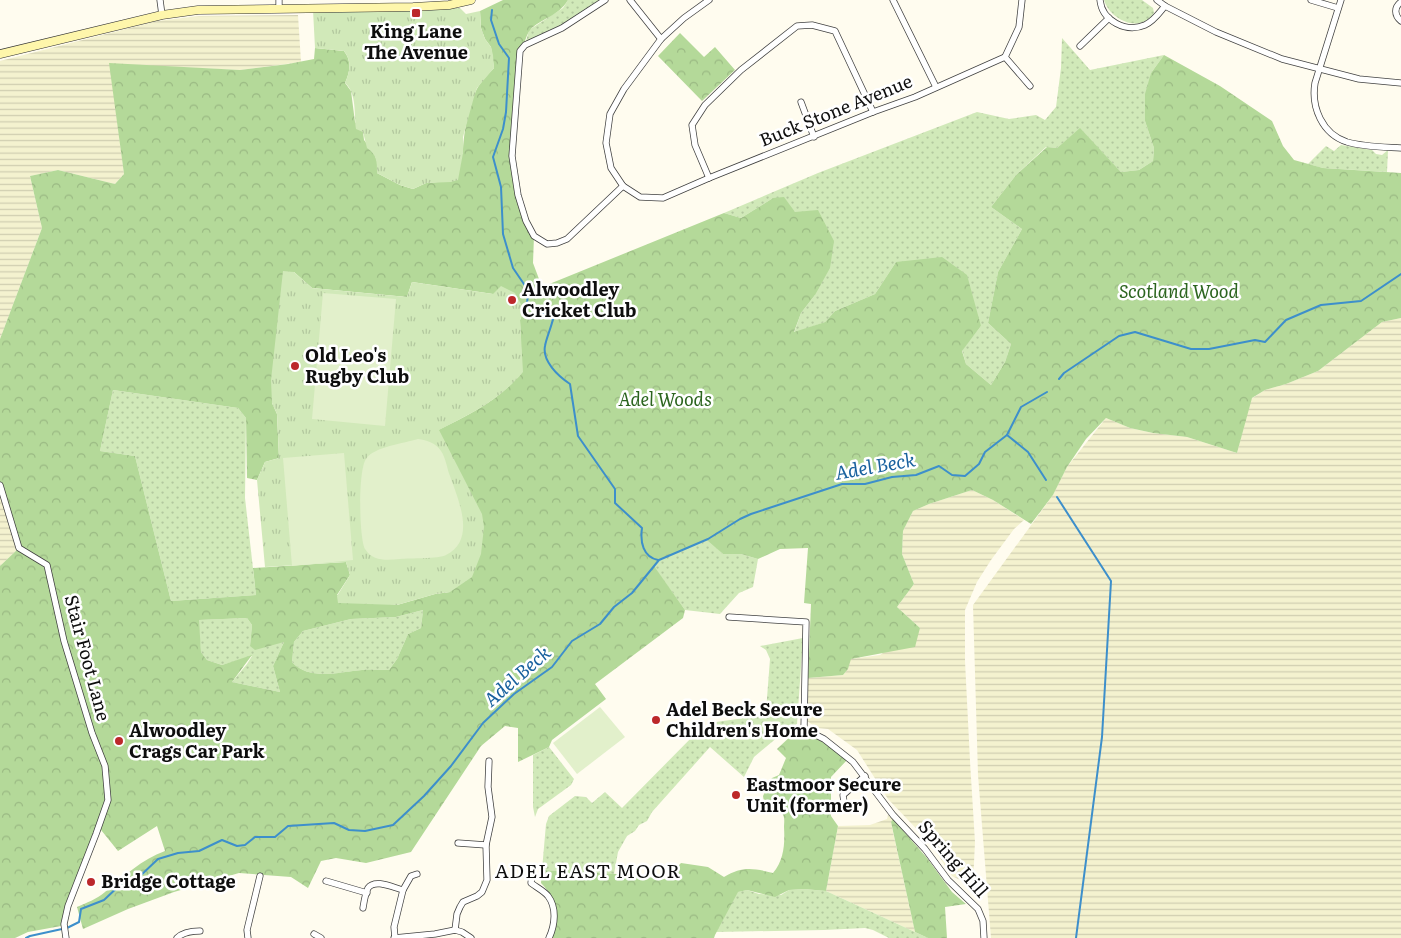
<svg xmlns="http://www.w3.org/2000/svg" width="1401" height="938" viewBox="0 0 1401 938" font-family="Literata,serif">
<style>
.farmland{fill:url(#farmland-rules)}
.grass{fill:url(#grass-dots)}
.forest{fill:url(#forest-crowns);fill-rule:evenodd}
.park{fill:url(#park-tufts)}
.pitch{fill:#e2f0cb}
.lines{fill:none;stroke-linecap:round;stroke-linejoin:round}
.stream{stroke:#3d8fcb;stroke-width:2}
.street-casing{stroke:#414141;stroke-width:7}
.secondary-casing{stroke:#303030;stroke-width:9}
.street{stroke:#fff;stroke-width:5.5}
.secondary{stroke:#fef6ab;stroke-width:8}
.poi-dot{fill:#bc282b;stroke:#fff;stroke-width:2}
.labels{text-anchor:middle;stroke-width:5;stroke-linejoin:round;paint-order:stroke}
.poi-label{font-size:18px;font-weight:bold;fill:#0e0e0e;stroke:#fff;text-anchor:start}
.street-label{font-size:18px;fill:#0e0e0e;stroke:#fff}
.park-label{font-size:18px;font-style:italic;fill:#2c651f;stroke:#fff}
.water-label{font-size:19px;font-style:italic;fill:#19619e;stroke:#fff}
.neighbourhood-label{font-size:19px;letter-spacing:1px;fill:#0e0e0e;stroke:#fff}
</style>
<defs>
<pattern id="farmland-rules" width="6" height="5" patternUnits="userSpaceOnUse" patternTransform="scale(1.25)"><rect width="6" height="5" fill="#f4f2cf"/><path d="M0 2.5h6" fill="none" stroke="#d0ceb1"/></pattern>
<pattern id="grass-dots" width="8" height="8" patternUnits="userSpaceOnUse" patternTransform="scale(1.25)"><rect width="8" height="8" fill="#d1e9b9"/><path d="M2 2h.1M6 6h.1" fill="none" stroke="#b2c79e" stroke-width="1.8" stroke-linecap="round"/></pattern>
<pattern id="forest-crowns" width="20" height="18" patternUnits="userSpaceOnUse" patternTransform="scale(1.25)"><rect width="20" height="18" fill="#b4d999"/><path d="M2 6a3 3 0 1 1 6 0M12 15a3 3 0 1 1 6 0" fill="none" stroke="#9ab983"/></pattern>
<pattern id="park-tufts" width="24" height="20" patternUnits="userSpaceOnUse" patternTransform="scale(1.25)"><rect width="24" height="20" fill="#d1e9b9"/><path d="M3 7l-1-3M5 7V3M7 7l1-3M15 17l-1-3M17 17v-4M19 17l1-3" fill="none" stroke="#b2c79e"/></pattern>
</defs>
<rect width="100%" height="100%" fill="#fffcef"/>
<g class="farmland">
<polygon points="298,15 301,62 240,70 110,64 124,174 115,184 58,170 30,176 42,228 0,339 0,61 157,21 199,16"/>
<polygon points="1401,318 1401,938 991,938 978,775 973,605 1053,495 1067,467 1106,418 1130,428 1153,433 1187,437 1237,453 1251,399 1265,390 1286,384 1318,371 1382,322"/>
<polygon points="0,485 19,548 0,566"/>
<polygon points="972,490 993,500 1024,520 1014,529 991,560 977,582 965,610 965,661 970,761 975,842 973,883 968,884 952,876 930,843 888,799 857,750 828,729 817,728 807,721 808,678 843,675 848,669 850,659 880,655 920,628 897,607 914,584 902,554 903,531 913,511 929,504"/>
<polygon points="888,815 893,819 891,823 915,932 826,891 838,826 870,825 887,819"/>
</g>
<g class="grass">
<polygon points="568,0 605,0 562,28 525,45 529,30 563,8"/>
<path d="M1104 0H1142L1153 8 1154 13C1140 34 1110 20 1104 0Z"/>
<polygon points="1062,38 1090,70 1164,55 1151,73 1145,121 1154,148 1153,161 1139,170 1121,172 1080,129 1057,148 1046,147 1016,175 991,207 1022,229 998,272 988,323 1011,344 1005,362 991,385 966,364 962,350 981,326 896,262 875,294 835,311 825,322 794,333 801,313 815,295 795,212 773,198 741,218 724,213 818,173 977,112 1009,119 1036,115 1045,120 1056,107 1061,68"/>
<polygon points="1341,145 1372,150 1376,154 1382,155 1388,150 1387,172 1323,168 1308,164 1326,146 1334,151"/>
<polygon points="113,390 238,408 246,418 245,498 256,595 171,601 135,456 100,451"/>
<polygon points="708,539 723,554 741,554 758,559 753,587 739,593 720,614 685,610 654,567 659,560"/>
<path d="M423 610 421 628 408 634 397 659 389 670C380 670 371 669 362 670 340 672 309 681 292 662L294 642 303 631 351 619 396 617Z"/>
<polygon points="247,618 252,625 250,646 284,642 273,666 280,692 232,682 247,664 252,656 222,665 207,660 201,652 198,620"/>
<polygon points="803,638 797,724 791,726 754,757 744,777 710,747 652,812 647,821 639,825 635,831 627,836 618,852 614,874 542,870 546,824 549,816 575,796 586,797 592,803 605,792 622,808 699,730 716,722 759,716 766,711 770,659 766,650 760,646"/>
<polygon points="549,747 574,779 571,785 538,809 535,817 533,807 533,755"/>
<polygon points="804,889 826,891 928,938 889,938 873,930 865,928 824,930 716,932 737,892 747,890 759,894 781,895 789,890"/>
</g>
<g class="forest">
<path d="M503 0H568C558 17 541 18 530 30 526 35 525 44 520 51L512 156 518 195 534 236 533 263 542 287 724 213 741 218 773 198 784 197 795 212 818 210 834 241 830 268 815 295 801 313 794 332 825 322 835 311 875 294 896 262 942 257 967 275 981 326 962 351 966 364 991 385 1005 362 1011 344 988 323 998 272 1022 229 991 207 1016 175 1047 147 1057 148 1080 128 1121 172 1139 170 1153 161 1154 148 1145 121V94L1151 73 1164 55 1220 86 1272 121 1283 146 1294 160 1323 168 1401 173V318L1382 322 1318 371 1286 384 1265 390 1252 398 1237 453 1187 437 1153 433 1130 428 1106 418 1086 439 1067 467 1053 495 1031 524 993 500 972 490 929 504 913 511 903 531 902 554 914 584 897 607 920 628 915 647 851 659 848 669 843 675 808 678 811 604 804 603 808 548 780 549 758 559 741 554H723L707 540 659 560 654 566 685 610 683 618 595 684 606 699 552 740 549 747 518 762V728L505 726 481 746 411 852 366 863 336 858 321 861 308 888 291 877 239 873 174 892 128 909 83 929 77 907C86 903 97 899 105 892 123 877 142 859 165 851L157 826 118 851 97 825 67 900 61 926 28 932 15 938H0V566L19 548 0 485V339L42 228 30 176 58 170 115 184 124 174 109 63 240 70 288 64 314 59 315 48 344 51C352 61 350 72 345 83L351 91 355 122 363 132 364 140 374 153 377 161V173L400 185 413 189 426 183 438 182 463 153C463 135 469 102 478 87 482 80 488 74 494 68L491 47 485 39 481 28 480 11ZM294 272 312 288 407 297 412 282 493 294 524 310 520 320 522 372C501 399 469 415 438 430L450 592 435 594 397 605 337 595 350 575 346 562 253 568 256 595 171 601 135 456 100 451 113 390 238 408 246 418 247 478 257 480 265 462 279 458 277 414 272 403ZM423 610 421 628 408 634 397 659 389 670C380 670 371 669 362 670 339 672 309 681 292 662L294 642 303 631 351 619 396 617ZM247 618 252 625 250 646 255 650 284 642 273 666 280 692 232 682 252 655 222 665 207 660 201 652 199 620Z"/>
<polygon points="680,33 704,57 715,47 735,70 702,101 658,56"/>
<path d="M794 733C814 734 833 747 847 760L831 777V816L838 826 826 891 804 889 789 890 775 897 747 890 738 892 715 935 714 938H552C560 916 557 900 541 883L542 870 617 874 666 879 681 863 708 867 724 877C742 866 753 868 773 873 784 860 785 844 784 827 784 824 785 818 783 815 780 807 771 805 764 802L763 796 772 778 779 775 786 758 777 749Z"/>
<polygon points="893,819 927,858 952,892 966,904 945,907 947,938 928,938 915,932 891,822"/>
</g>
<g class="park">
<path d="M460 8 466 14 480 11 481 28 485 39 491 47 493 55 494 68 477 88 474 97 463 137V153L458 180 451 182 426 183 413 189 400 185 377 173C377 161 377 155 367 148L363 132 356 129C354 115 357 93 345 83 350 72 352 61 344 51L315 48 313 10 377 11Z"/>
<path d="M283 271 294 272 312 288 407 297 412 282 493 294 501 286 515 293 524 310 520 320 523 372C501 399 469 415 439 430L482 514 484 527 481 554 472 577 450 592 435 594 397 605 338 603 337 596 350 575 346 562 265 567 257 480 265 462 279 458 277 414 272 403 271 380Z"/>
</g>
<g class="pitch">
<polygon points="323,293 396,299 385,426 312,419"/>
<path d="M418 439C427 440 436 443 441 451 446 458 447 469 450 476 458 499 477 540 446 555 439 559 409 558 400 559 388 560 373 562 365 549 359 538 358 470 366 459 373 447 405 443 418 439Z"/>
<polygon points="344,453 353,560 292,566 283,458"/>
<polygon points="600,707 625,737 577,774 553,743"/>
</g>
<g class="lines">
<g class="stream">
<path d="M492 10 491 20 499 44 509 58 506 112 503 129 493 157 501 187 503 234 513 268 528 290 527 305 553 319C551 328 546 339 545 346 542 361 558 376 570 384L578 436 615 489V503L642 528C640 542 643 557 658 560"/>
<polyline points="1059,379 1064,373 1119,336 1135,332 1191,349 1209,349 1255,340 1265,342 1286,320 1321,305 1361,301 1401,274"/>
<polyline points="1007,435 1028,452 1046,480"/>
<polyline points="1057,497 1111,581 1102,737 1076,938"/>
<polyline points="67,928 79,922 81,909 104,900 122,883 139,877 158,859 178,853 199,851 222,840 237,846 245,845 255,837 275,837 288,826 334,823 349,830 365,831 393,825 424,796 451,766 483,723 514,694 552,667 572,641 600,624 614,607 632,593 659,560 708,539 740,519 751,514 842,484 865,484 892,477 916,475 939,466 952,475 965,476 979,464 985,452 1007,435 1021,407 1047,392"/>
<polyline points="26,938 30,936 62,929"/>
</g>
<defs>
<g id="street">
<polyline points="160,0 162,15"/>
<polyline points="279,0 279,9"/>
<polyline points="605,0 562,28 525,45 520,51 512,156 518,195 526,221 534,236 547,244 557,243 567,239 623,186"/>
<polyline points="630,0 661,39"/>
<polyline points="709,0 684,18 661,39 624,89 610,114 606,143 611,168 623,186 640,197 663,198 709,178 873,112 915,97 1005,57 1019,27 1022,0"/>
<polyline points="893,0 936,87"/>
<path d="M1100 0C1102 21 1126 33 1145 25 1154 21 1159 13 1165 6"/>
<polyline points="1157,0 1165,6 1216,32 1282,59 1359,79 1401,83"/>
<polyline points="1311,0 1338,8"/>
<path d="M1341 0 1315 83C1311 107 1322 134 1347 142 1364 147 1384 147 1401 148"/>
<path d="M1401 2C1394 7 1394 15 1401 21"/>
<polyline points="1080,46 1109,18"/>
<polyline points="1005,57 1030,86"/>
<polyline points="801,102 814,137"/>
<polyline points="709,178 695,145 692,125 705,105 741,70 797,26 812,25 835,31 873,112"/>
<polyline points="0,485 19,548 47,565 64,641 92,733 105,766 108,800 96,834 68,906 64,924 66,938"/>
<polyline points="729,617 806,622 804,729 824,739 853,762 893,815 925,849 948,880 978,909 983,921 984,938"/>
<polyline points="845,809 843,795 865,776"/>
<polyline points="458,843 486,845"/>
<path d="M532 873 531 883C536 887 544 891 548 896 557 908 555 925 549 938"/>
<polyline points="326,881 367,893"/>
<polyline points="403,890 411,876 417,874"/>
<path d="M363 908C364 902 365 894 368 888 375 878 394 888 403 890L394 927 395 938"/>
<polyline points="455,930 457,914 460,907 463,902 477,896 482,892 487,880 486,845 492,817 488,787 489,761"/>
<polyline points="314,934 321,938"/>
<path d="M177 938C183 932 192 931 200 931"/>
<polyline points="248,938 247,930 260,876"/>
<polyline points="394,938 435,934 455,930 462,932 471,938"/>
</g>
<polyline id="secondary" points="0,54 162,15 198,10 413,7 449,5 471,0"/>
</defs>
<use href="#street" class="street-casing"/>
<use href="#secondary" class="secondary-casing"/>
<use href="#street" class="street"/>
<use href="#secondary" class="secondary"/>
</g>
<g class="poi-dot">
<rect x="411" y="8" width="10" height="10" rx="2.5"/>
<circle cx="512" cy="300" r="5"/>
<circle cx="295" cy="366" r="5"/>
<circle cx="656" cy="720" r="5"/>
<circle cx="119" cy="741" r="5"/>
<circle cx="736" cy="795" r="5"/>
<circle cx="91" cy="882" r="5"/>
</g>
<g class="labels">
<g class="poi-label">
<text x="416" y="38" text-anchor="middle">King Lane<tspan x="416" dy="21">The Avenue</tspan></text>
<text x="522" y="296">Alwoodley<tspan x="522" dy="21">Cricket Club</tspan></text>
<text x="305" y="362">Old Leo's<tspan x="305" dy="21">Rugby Club</tspan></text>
<text x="666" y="716">Adel Beck Secure<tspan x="666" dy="21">Children's Home</tspan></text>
<text x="129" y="737">Alwoodley<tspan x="129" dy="21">Crags Car Park</tspan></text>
<text x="746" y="791">Eastmoor Secure<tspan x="746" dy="21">Unit (former)</tspan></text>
<text x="101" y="888">Bridge Cottage</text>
</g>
<g class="street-label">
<text transform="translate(836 111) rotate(-22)" y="6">Buck Stone Avenue</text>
<text transform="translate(87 658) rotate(75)" y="6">Stair Foot Lane</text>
<text transform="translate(953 859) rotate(49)" y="6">Spring Hill</text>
</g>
<g class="park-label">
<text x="1179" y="298">Scotland Wood</text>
<text x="665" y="406">Adel Woods</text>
</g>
<g class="water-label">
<text transform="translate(875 466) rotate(-10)" y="7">Adel Beck</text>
<text transform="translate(517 676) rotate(-41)" y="7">Adel Beck</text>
</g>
<g class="neighbourhood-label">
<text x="588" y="878">ADEL EAST MOOR</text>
</g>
</g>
</svg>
